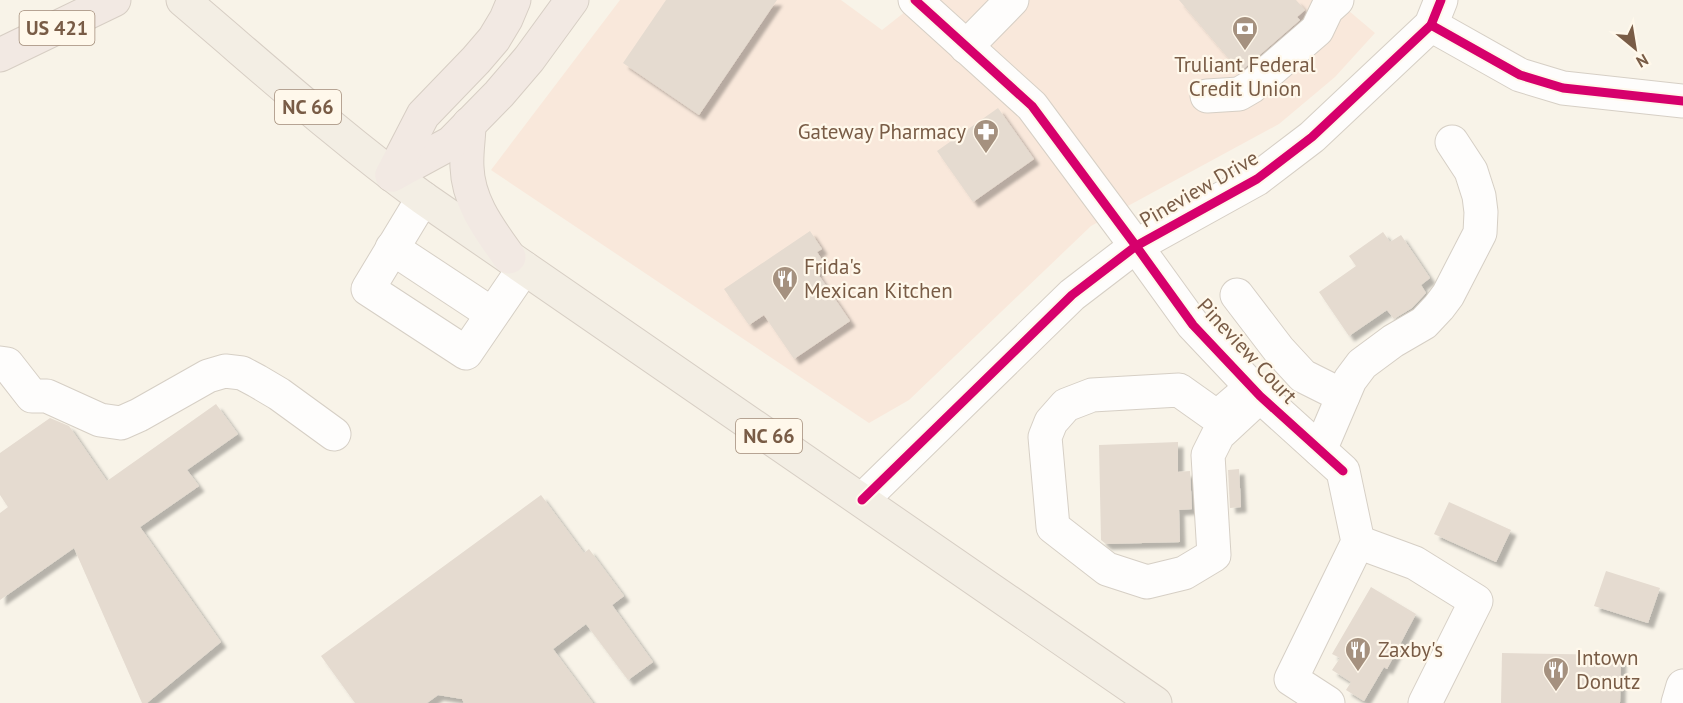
<svg xmlns="http://www.w3.org/2000/svg" width="1683" height="703" viewBox="0 0 1683 703" font-family="'PT Sans',sans-serif">
<style>
.commercial{fill:#f9e8db}
.building{fill:#e5dbd0;filter:url(#shadow)}
.lines{fill:none;stroke-linecap:round;stroke-linejoin:round}
.minor-casing{stroke:#d6cfc5;stroke-width:35}
.major-casing{stroke:#d7cec4;stroke-width:35}
.highway-casing{stroke:#d7cec4;stroke-width:35}
.minor{stroke:#fefdfc;stroke-width:33}
.major{stroke:#f3eee4;stroke-width:33}
.highway{stroke:#f2e9e3;stroke-width:33}
.cycleway-casing{stroke:#fff8eb;stroke-width:13}
.cycleway{stroke:#d6006c;stroke-width:9}
.labels{text-anchor:middle;stroke-width:4.5;stroke-linejoin:round;paint-order:stroke}
.shield{fill:#fff8eb;stroke:#a18b78;stroke-width:1.5}
.shield-label{font-size:20px;font-weight:bold;fill:#795c46}
.poi-label{font-size:21px;fill:#795c46;stroke:#fff8eb;text-anchor:start}
.street-label{font-size:21px;fill:#795c46;stroke:#fff8eb}
</style>
<defs>
<filter id="shadow"><feDropShadow dx="5.5" dy="5.5" stdDeviation="1.5" flood-color="#0004"/></filter>
</defs>
<rect width="100%" height="100%" fill="#f8f3e8"/>
<polygon class="commercial" points="620,0 841,0 882,30 920,0 1336,0 1375,33 1335,77 1279,124 1091,226 909,400 869,423 491,170"/>
<g class="building">
<polygon points="666,0 777,0 699,115 623,63"/>
<polygon points="1179,0 1296,0 1305,10 1297,17 1300,20 1240,72"/>
<polygon points="998,108 1034,159 973,202 937,151"/>
<polygon points="810,231 822,249 817,252 825,264 816,271 850,321 794,359 764,315 749,325 724,289"/>
<polygon points="1383,232 1390,242 1401,235 1430,278 1421,285 1426,293 1412,308 1394,319 1387,310 1349,336 1319,292 1356,266 1349,256"/>
<polygon points="216,404 238,434 187,470 199,486 140,527 221,642 147,703 142,703 74,548 0,600 0,513 8,507 0,495 0,453 50,418 69,426 107,481"/>
<polygon points="1178,442 1178,472 1190,471 1192,509 1179,510 1180,542 1106,544 1101,540 1099,445"/>
<polygon points="1239,469 1241,507 1230,508 1228,470"/>
<polygon points="541,495 584,553 589,549 624,596 612,605 653,662 628,680 586,624 553,649 593,703 464,703 462,699 438,695 427,703 355,703 321,656"/>
<polygon points="1449,502 1511,530 1496,562 1434,534"/>
<polygon points="1606,571 1660,588 1648,623 1594,606"/>
<polygon points="1371,587 1416,614 1387,669 1384,667 1364,701 1346,690 1351,682 1332,670 1340,658 1332,654"/>
<polygon points="1502,653 1621,655 1620,703 1501,703"/>
</g>
<g class="lines">
<defs>
<g id="minor">
<polyline points="915,0 1032,106 1136,246 1193,325 1260,396 1343,471 1358,542 1291,679 1328,703"/>
<polyline points="1431,25 1520,75 1563,88 1683,101"/>
<polyline points="966,47 1012,0"/>
<polyline points="1207,96 1239,94 1251,87 1317,30 1327,9 1337,0"/>
<polyline points="423,198 368,289 466,353 524,268"/>
<polyline points="392,248 492,314"/>
<polyline points="1237,295 1279,350 1303,376 1343,396"/>
<polyline points="0,363 7,364 32,396 47,396 100,420 121,423 139,415 208,376 225,371 242,373 257,381 279,394 334,434"/>
<polyline points="1252,387 1217,417 1179,390 1092,395 1066,405 1051,422 1045,437 1053,527 1107,569 1147,582 1184,573 1214,555 1208,455 1218,435 1260,396"/>
<polyline points="1320,450 1350,380 1362,364 1393,341 1424,323 1439,307 1448,295 1480,233 1481,212 1479,196 1471,171 1452,142"/>
<polyline points="862,500 1072,295 1136,246 1257,179 1312,137 1431,25 1441,0"/>
<polyline points="1358,542 1415,563 1476,601 1425,703"/>
<polyline points="1678,703 1683,686"/>
</g>
<path id="major" d="M183 0C262 67 339 137 423 198L1155 703"/>
<g id="highway">
<polyline points="0,55 114,0"/>
<path d="M469 124C469 138 466 153 467 167 468 202 490 230 509 257"/>
<polyline points="392,175 451,143 499,94 529,59 572,0"/>
<polyline points="392,175 423,115 476,60 494,39 506,19 514,0"/>
</g>
</defs>
<use href="#minor" class="minor-casing"/>
<use href="#major" class="major-casing"/>
<use href="#highway" class="highway-casing"/>
<use href="#minor" class="minor"/>
<use href="#major" class="major"/>
<use href="#highway" class="highway"/>
<defs>
<g id="cycleway">
<polyline points="915,0 1032,106 1136,246 1193,325 1260,396 1343,471"/>
<polyline points="1431,25 1520,75 1563,88 1683,101"/>
<polyline points="862,500 1072,295 1136,246 1257,179 1312,137 1431,25 1441,0"/>
</g>
</defs>
<use href="#cycleway" class="cycleway-casing"/>
<use href="#cycleway" class="cycleway"/>
</g>
<defs>
<symbol id="bank-pin" viewBox="-11 -11 22 30"><path d="M0 17L-7.5 6A9.5 9.5 0 1 1 7.5 6Z" fill="#a5917f" stroke="#fff8eb"/><path d="M-6-4H6V4H-6ZM0-2.3a2.3 2.3 0 1 0 0 4.6a2.3 2.3 0 1 0 0-4.6Z" fill="#fff"/></symbol>
<symbol id="pharmacy-pin" viewBox="-11 -11 22 30"><path d="M0 17L-7.5 6A9.5 9.5 0 1 1 7.5 6Z" fill="#a5917f" stroke="#fff8eb"/><path d="M-2-6h4v4h4v4h-4v4h-4v-4h-4v-4h4Z" fill="#fff"/></symbol>
<symbol id="restaurant-pin" viewBox="-11 -11 22 30"><path d="M0 17L-7.5 6A9.5 9.5 0 1 1 7.5 6Z" fill="#a5917f" stroke="#fff8eb"/><path d="M-5-6h1v4h1v-4h1v4h1v-4h1v5L-1.5 .5V6h-2V.5L-5-1ZM5-6V6H3V1.5H1.5Q1.5-4 5-6Z" fill="#fff"/></symbol>
</defs>
<g fill-rule="evenodd">
<use href="#bank-pin" x="1230" y="14" width="30" height="40"/>
<use href="#pharmacy-pin" x="971" y="117" width="30" height="40"/>
<use href="#restaurant-pin" x="770" y="264" width="30" height="40"/>
<use href="#restaurant-pin" x="1343" y="635" width="30" height="40"/>
<use href="#restaurant-pin" x="1541" y="655" width="30" height="40"/>
</g>
<g class="labels">
<g class="shield">
<rect x="19.5" y="11" width="75" height="34" rx="4.5"/>
<rect x="275" y="90" width="66" height="34" rx="4.5"/>
<rect x="736" y="419" width="66" height="34" rx="4.5"/>
</g>
<g class="shield-label">
<text x="57" y="35">US 421</text>
<text x="308" y="114">NC 66</text>
<text x="769" y="443">NC 66</text>
</g>
<g class="poi-label">
<text x="1245" y="72" text-anchor="middle">Truliant Federal<tspan x="1245" dy="24">Credit Union</tspan></text>
<text x="966" y="139" text-anchor="end">Gateway Pharmacy</text>
<text x="804" y="274">Frida's<tspan x="804" dy="24">Mexican Kitchen</tspan></text>
<text x="1378" y="657">Zaxby's</text>
<text x="1576" y="665">Intown<tspan x="1576" dy="24">Donutz</tspan></text>
</g>
<g class="street-label">
<text transform="translate(1199 189) rotate(-30)" y="7">Pineview Drive</text>
<text transform="translate(1247 351) rotate(47)" y="7">Pineview Court</text>
</g>
</g>
<g transform="translate(1635 48) rotate(150)" stroke="#fff8eb" stroke-width="4.5" paint-order="stroke">
<path d="M0-4.5L10 22L0 15L-10 22Z" fill="#795c46"/>
<text y="-9" font-size="16" font-weight="bold" text-anchor="middle" fill="#795c46">N</text>
</g>
</svg>
